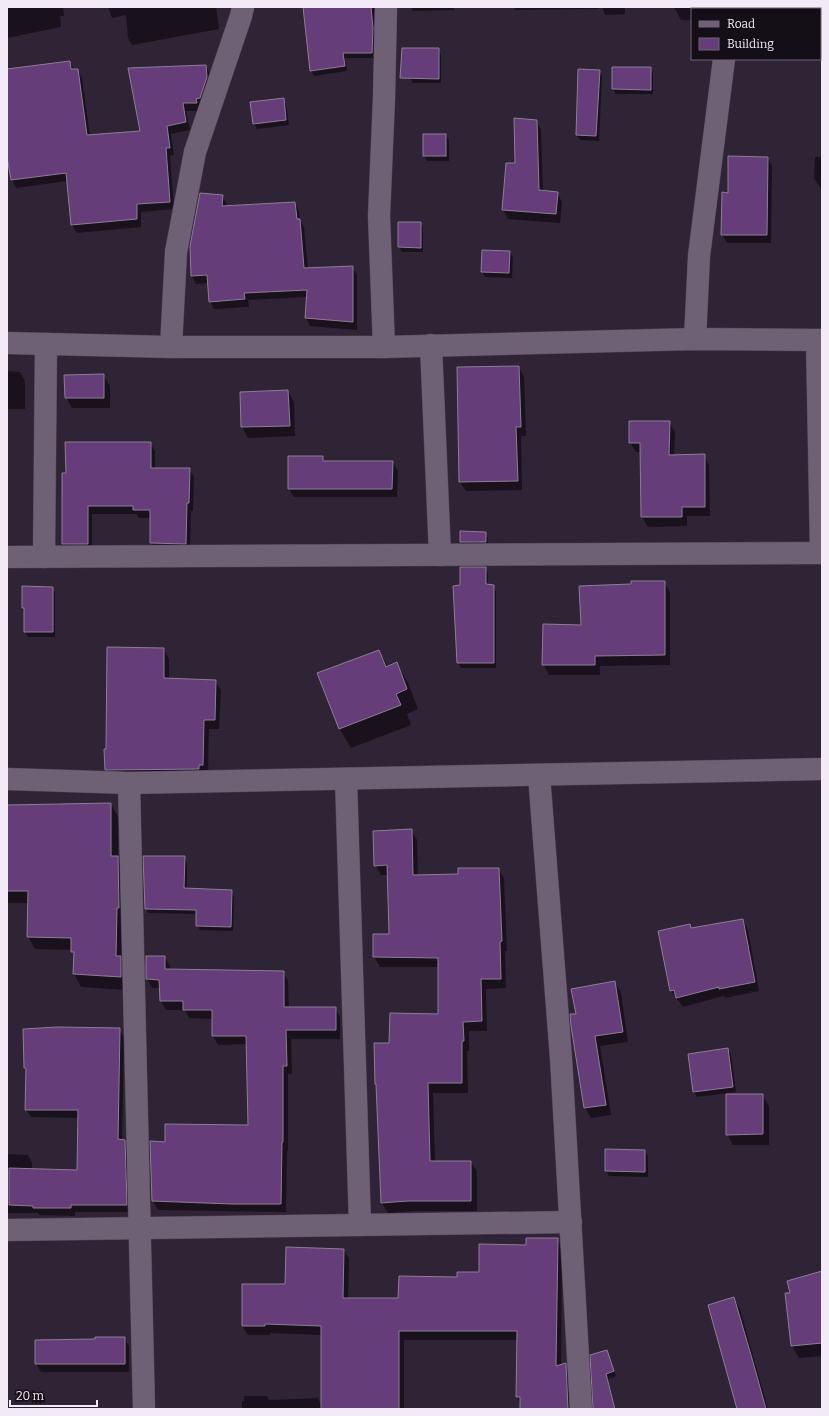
<svg xmlns="http://www.w3.org/2000/svg" width="829" height="1416" viewBox="0 0 829 1416" font-family="Bitter,serif">
<style>
.shadow{fill:#0007}
.building{fill:#653d78;stroke:#8c7e95}
.lines{fill:none;stroke-linecap:round;stroke-linejoin:round}
.minor-casing{stroke:#4c4151;stroke-width:23}
.minor{stroke:#6e6075;stroke-width:22}
</style>
<rect width="100%" height="100%" fill="#2f2336"/>
<g class="shadow">
<polygon points="7,7 63,7 64,16 60,16 61,27 7,38"/>
<polygon points="108,7 216,7 219,29 132,45 128,38 126,15 112,18"/>
<polygon points="304,7 376,7 375,58 345,58 347,71 314,76 311,71"/>
<polygon points="411,7 495,7 454,8 454,10 413,11"/>
<polygon points="514,7 599,7 599,9 515,10"/>
<polygon points="602,7 625,7 625,14 605,15"/>
<polygon points="674,7 709,7 709,9 692,9 692,20 681,20"/>
<polygon points="757,7 822,7 821,41 820,41 820,9 758,9"/>
<polygon points="438,49 441,54 441,83 413,83 410,78"/>
<polygon points="69,62 74,69 78,70 82,78 90,136 141,132 206,66 210,74 201,111 186,111 190,130 171,134 174,155 170,156 174,209 141,212 141,227 77,233 72,225 68,181 16,188 12,180 7,150 7,70"/>
<polygon points="650,68 653,74 653,94 616,94 613,89"/>
<polygon points="599,71 602,76 599,141 580,140 577,135"/>
<polygon points="283,99 286,104 289,125 257,129 254,124"/>
<polygon points="536,121 541,129 543,192 557,193 562,202 560,223 508,219 503,210 516,164"/>
<polygon points="446,135 449,140 449,161 427,161 424,155"/>
<polygon points="815,157 822,157 822,189 821,189 814,178"/>
<polygon points="768,158 772,166 771,243 727,243 722,235 729,194"/>
<polygon points="222,196 227,204 226,207 295,203 299,211 300,220 304,227 308,269 352,267 357,275 357,330 310,326 306,318 307,297 248,300 249,307 214,309 210,301 209,283 196,284 192,276"/>
<polygon points="420,223 423,228 423,252 402,252 399,247"/>
<polygon points="510,252 513,257 512,278 485,277 482,271"/>
<polygon points="519,367 524,377 526,436 521,436 522,490 466,491 460,482"/>
<polygon points="7,371 20,372 25,381 25,409 7,409"/>
<polygon points="103,375 110,386 110,408 72,408 66,397"/>
<polygon points="288,391 294,402 295,436 248,438 242,427"/>
<polygon points="669,422 675,432 674,456 704,455 709,465 710,516 687,516 687,526 648,527 642,517 641,452 636,452 630,443"/>
<polygon points="150,443 155,451 155,469 189,469 194,477 193,511 191,511 190,551 155,551 151,543 151,518 139,518 137,514 92,514 92,552 67,552 63,544 63,474"/>
<polygon points="322,457 325,462 393,462 398,471 397,497 294,497 289,489"/>
<polygon points="461,532 485,533 488,538 488,547 464,547 461,542"/>
<polygon points="485,568 488,573 488,585 493,586 496,591 496,668 461,668 458,663 461,586"/>
<polygon points="664,582 670,592 670,665 600,666 600,675 549,675 543,664 582,626 632,585"/>
<polygon points="52,588 55,593 55,637 28,637 25,632 25,613 23,608"/>
<polygon points="164,649 169,659 169,679 215,681 221,690 219,729 209,729 208,774 112,779 106,769 107,750"/>
<polygon points="379,651 388,667 397,664 408,683 418,709 407,714 411,725 351,748 339,728"/>
<polygon points="111,804 118,817 118,857 125,869 128,990 81,987 74,974 75,956 72,950 35,949 28,936 28,903 7,903 7,805"/>
<polygon points="411,830 417,840 418,876 459,875 498,869 504,878 507,951 505,951 506,988 486,989 487,1031 469,1031 469,1051 467,1051 468,1093 433,1093 435,1162 471,1162 477,1172 477,1211 414,1211 388,1213 382,1203 377,1087 376,1084 375,1044 390,1044 439,1015 439,967 380,967 374,957 374,935 390,935 388,875 381,875 375,865"/>
<polygon points="184,857 187,863 187,889 231,891 234,896 233,931 200,930 197,925 197,914 148,913 146,908"/>
<polygon points="743,920 748,930 759,991 725,998 724,996 683,1007 671,991 689,925 692,929"/>
<polygon points="165,957 170,966 170,970 283,972 288,981 289,1008 335,1008 340,1017 340,1039 291,1039 292,1074 288,1074 288,1151 287,1151 286,1212 158,1210 153,1201 151,1142 166,1143 249,1126 247,1044 218,1045 213,1036 213,1019 189,1018 185,1010 166,1010 161,1001 161,988 152,988 147,979"/>
<polygon points="615,982 621,993 628,1042 600,1046 611,1115 591,1118 585,1108 577,1015"/>
<polygon points="119,1029 124,1037 122,1140 124,1141 129,1149 131,1212 75,1212 75,1216 39,1215 38,1213 7,1213 7,1154 28,1155 32,1163 32,1169 78,1171 79,1118 31,1117 26,1109 27,1071 25,1068 24,1030"/>
<polygon points="728,1049 731,1054 736,1092 697,1097 694,1092"/>
<polygon points="762,1095 769,1106 769,1145 733,1145 727,1134"/>
<polygon points="606,1150 645,1151 648,1156 648,1177 609,1176 606,1171"/>
<polygon points="557,1239 562,1249 561,1366 565,1364 571,1374 573,1409 521,1409 521,1405 517,1397 518,1340 404,1340 404,1409 242,1409 242,1401 244,1401 244,1396 267,1396 269,1400 318,1398 322,1407 322,1335 270,1333 270,1335 248,1335 242,1326 286,1285 344,1250 349,1259 348,1299 399,1299 458,1278 480,1273 527,1246"/>
<polygon points="822,1276 822,1356 799,1358 792,1346 791,1293"/>
<polygon points="734,1298 740,1309 768,1409 739,1409"/>
<polygon points="124,1338 129,1346 129,1372 41,1372 36,1364 96,1340"/>
<polygon points="606,1351 616,1376 608,1379 616,1409 594,1409"/>
</g>
<g class="building">
<polygon points="303,7 371,7 373,28 372,53 343,53 345,66 310,71"/>
<polygon points="402,48 439,48 439,79 400,78"/>
<polygon points="70,61 71,69 78,69 87,135 140,131 128,68 206,65 207,77 200,98 196,99 197,103 183,103 186,122 167,126 170,148 166,148 170,202 137,204 137,219 71,225 66,173 11,180 7,157 7,69"/>
<polygon points="612,67 651,67 651,90 612,89"/>
<polygon points="578,69 600,70 596,136 576,135"/>
<polygon points="284,98 286,120 253,124 250,102"/>
<polygon points="514,118 537,120 539,190 558,192 556,214 502,210 506,163 515,163"/>
<rect x="423" y="134" width="23" height="22"/>
<polygon points="728,156 768,157 767,235 721,235 722,192 728,193"/>
<polygon points="200,193 223,195 222,206 295,202 297,219 300,219 304,268 353,266 353,322 305,318 307,290 244,293 245,299 209,302 207,275 191,276 190,246"/>
<polygon points="398,222 421,222 421,248 398,247"/>
<polygon points="482,250 510,251 509,273 481,272"/>
<polygon points="519,366 521,427 516,427 518,481 459,482 457,367"/>
<polygon points="104,374 104,398 65,398 64,375"/>
<polygon points="288,390 290,426 241,427 240,392"/>
<polygon points="629,421 670,421 669,455 705,454 705,507 682,507 682,517 641,517 640,443 629,443"/>
<polygon points="65,442 151,442 151,468 190,468 189,503 187,503 186,544 150,543 150,510 133,510 133,506 88,506 88,544 62,544 62,473 66,473"/>
<polygon points="288,456 323,456 323,461 393,461 392,489 288,489"/>
<polygon points="460,531 486,532 486,542 460,542"/>
<polygon points="460,567 486,567 486,584 494,585 494,663 457,663 453,586 460,585"/>
<polygon points="631,581 665,581 665,655 595,656 595,665 542,665 543,624 581,625 579,586 631,584"/>
<polygon points="22,586 53,587 53,632 24,632 24,608 22,608"/>
<polygon points="107,647 164,648 164,678 216,680 215,720 204,720 203,765 199,765 199,769 105,770 104,749 106,749"/>
<polygon points="379,650 386,667 397,662 407,689 396,694 401,705 339,729 317,673"/>
<polygon points="111,803 111,856 118,856 119,908 117,908 116,956 121,956 121,977 73,974 74,952 71,952 71,938 27,937 28,891 7,891 7,805"/>
<polygon points="412,829 413,875 458,874 458,868 499,868 502,941 500,942 501,979 481,979 482,1021 463,1022 464,1041 462,1041 462,1083 428,1083 430,1161 471,1161 471,1201 408,1201 381,1203 376,1084 375,1084 374,1043 389,1043 390,1013 438,1014 438,958 373,957 373,934 389,934 387,865 374,866 373,831"/>
<polygon points="143,856 185,856 184,888 232,890 231,927 196,926 196,910 145,909"/>
<polygon points="743,919 755,982 719,989 719,987 676,998 674,990 670,991 658,931 690,924 691,928"/>
<polygon points="146,956 165,956 165,969 284,971 284,1007 336,1007 336,1030 286,1030 287,1066 283,1066 283,1142 282,1142 281,1204 231,1204 152,1201 150,1141 165,1142 165,1124 248,1125 246,1036 212,1036 212,1010 183,1010 183,1001 160,1001 159,980 146,979"/>
<polygon points="615,981 623,1032 595,1036 606,1105 584,1108 571,1026 570,1014 576,1014 571,989"/>
<polygon points="57,1027 120,1028 118,1139 125,1140 127,1205 71,1205 71,1208 33,1208 33,1206 9,1205 9,1168 77,1170 78,1110 25,1110 26,1068 24,1068 23,1029"/>
<polygon points="728,1048 733,1087 693,1092 688,1054"/>
<polygon points="726,1094 763,1094 763,1134 726,1135"/>
<polygon points="605,1149 645,1150 645,1172 605,1171"/>
<polygon points="526,1238 558,1238 556,1366 566,1363 568,1409 520,1409 520,1397 516,1397 517,1331 399,1331 399,1409 321,1409 321,1326 265,1324 265,1326 242,1326 242,1284 285,1284 286,1247 344,1249 343,1298 398,1298 399,1276 457,1277 457,1272 479,1272 479,1244 526,1245"/>
<polygon points="822,1271 822,1343 791,1346 785,1293 790,1293 787,1281"/>
<polygon points="734,1297 753,1362 766,1409 737,1409 708,1305"/>
<polygon points="95,1337 125,1337 125,1364 35,1364 35,1340 95,1339"/>
<polygon points="607,1350 614,1371 606,1374 615,1409 593,1409 590,1355"/>
</g>
<g class="lines">
<defs>
<g id="minor">
<polyline points="730,9 730,7"/>
<polyline points="695,339 699,256 724,59"/>
<polyline points="817,340 821,553"/>
<polyline points="7,343 171,347 384,347 695,339 822,340"/>
<polyline points="431,345 440,555"/>
<polyline points="171,347 176,252 195,152 241,16 243,7"/>
<polyline points="384,347 379,216 384,98 386,7"/>
<polyline points="7,557 822,553"/>
<polyline points="44,557 46,344"/>
<polyline points="539,775 561,1058 581,1409"/>
<polyline points="7,779 129,783 822,769"/>
<polyline points="346,779 360,1225"/>
<polyline points="129,783 144,1409"/>
<polyline points="7,1230 571,1222"/>
</g>
</defs>
<use href="#minor" class="minor-casing"/>
<use href="#minor" class="minor"/>
</g>
<rect width="829" height="1416" fill="none" stroke="#f2eaf7" stroke-width="16"/>
<rect x="691" y="8" width="130" height="52" fill="#140f17" stroke="#6d6771"/>
<rect x="699" y="21" width="20" height="6" fill="#6e6075" stroke="#6d6771"/>
<text x="727" y="28" font-size="12" fill="#f2eaf7">Road</text>
<rect x="699" y="38" width="20" height="12" fill="#653d78" stroke="#6d6771"/>
<text x="727" y="48" font-size="12" fill="#f2eaf7">Building</text>
<path d="M10 1400v6h87v-6" fill="none" stroke="#f2eaf7" stroke-width="2"/>
<text x="16" y="1400" font-size="12" fill="#f2eaf7" stroke="#140f17" stroke-width="3" paint-order="stroke">20 m</text>
</svg>
